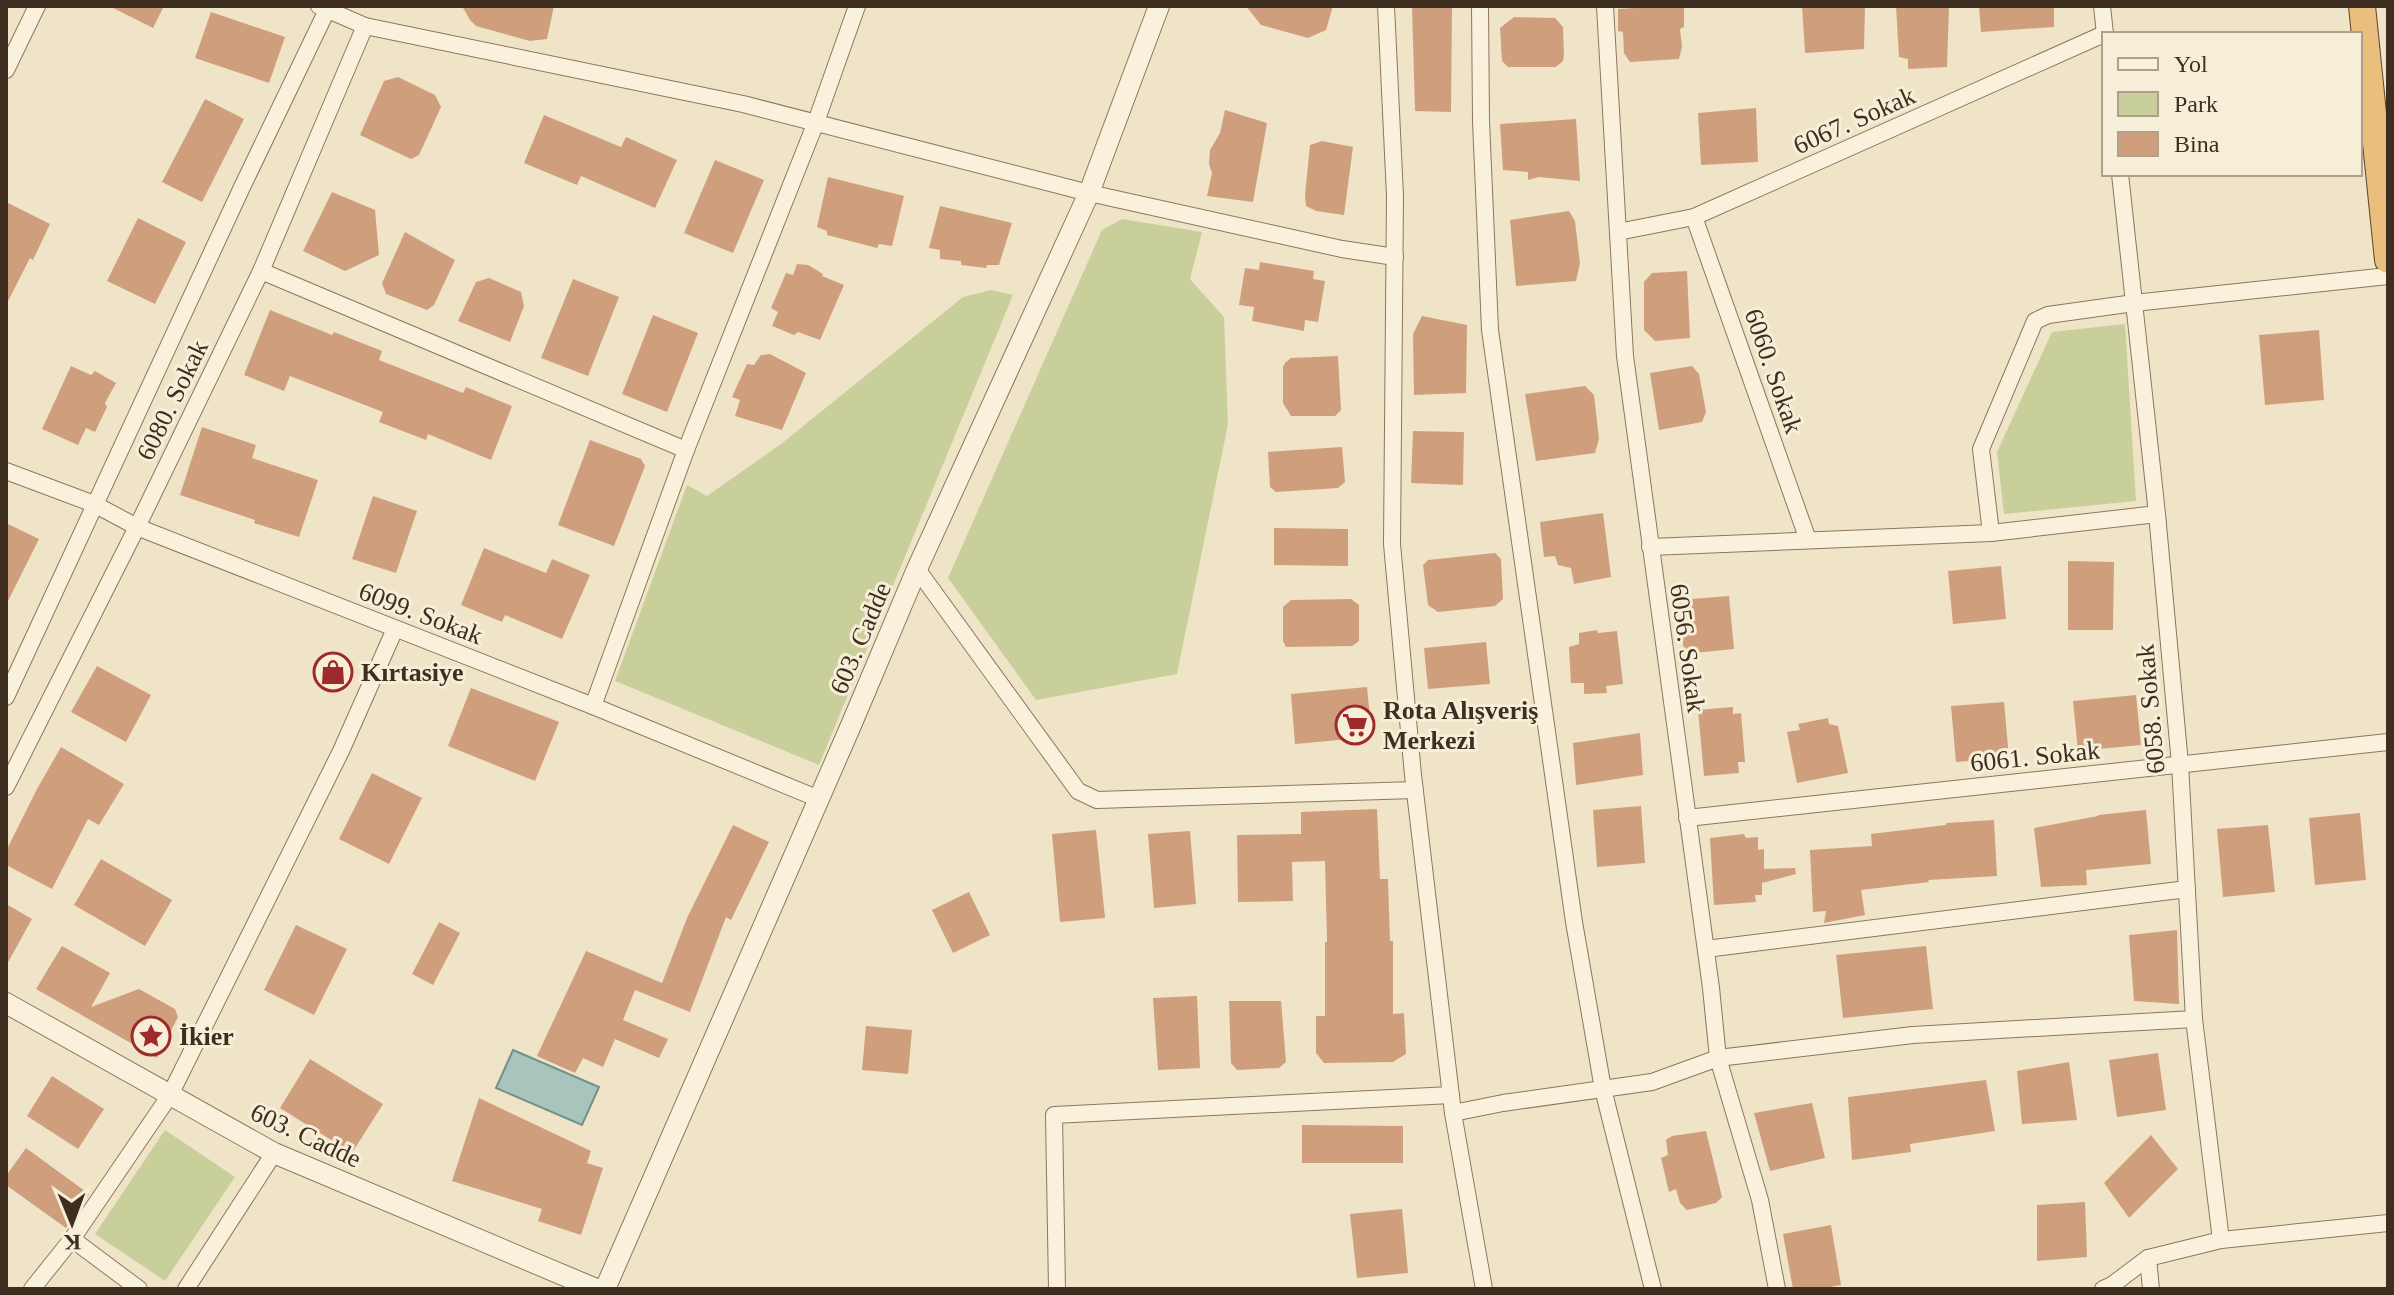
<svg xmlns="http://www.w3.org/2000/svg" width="2394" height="1295" viewBox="0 0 2394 1295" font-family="'Times New Roman',serif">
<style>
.green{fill:#c9cf9b}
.water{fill:#a9c4bc;stroke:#6f938a;stroke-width:2}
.building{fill:#cf9f7d}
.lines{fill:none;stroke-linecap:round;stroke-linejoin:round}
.minor-casing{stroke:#8d765c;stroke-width:18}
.tertiary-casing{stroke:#8d765c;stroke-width:22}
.trunk-casing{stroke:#5b4430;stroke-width:28}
.minor{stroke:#faf1dc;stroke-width:16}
.tertiary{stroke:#faf1dc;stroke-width:20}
.trunk{stroke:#eabe7c;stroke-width:26}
.labels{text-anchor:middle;stroke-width:6;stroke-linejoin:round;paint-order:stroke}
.street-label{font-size:26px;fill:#3d2e20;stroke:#f7eed8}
.poi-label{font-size:26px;font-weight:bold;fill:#3d2e20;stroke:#f7eed8;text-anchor:start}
</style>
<rect width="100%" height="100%" fill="#f0e4c8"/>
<g class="green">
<polygon points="1122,219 1202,232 1190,279 1224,317 1228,424 1177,674 1036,700 948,578 1102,230"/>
<polygon points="991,290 1013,295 819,765 615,681 687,485 707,496 781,444 963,297"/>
<polygon points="2125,324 2136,501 2004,514 1997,452 2052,332"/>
<polygon points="165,1130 235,1177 165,1281 95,1234"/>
</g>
<polygon class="water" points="513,1050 599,1087 582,1125 496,1088"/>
<g class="building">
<polygon points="109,6 164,6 153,28"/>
<polygon points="462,6 554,6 547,39 530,41 476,26 470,20"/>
<polygon points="1246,6 1333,6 1326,30 1308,38 1261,25"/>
<polygon points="1636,6 1684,7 1684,27 1680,29 1682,47 1679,59 1630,62 1624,53 1623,32 1618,31 1618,9 1636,8"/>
<polygon points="1802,6 1865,6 1864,49 1805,53"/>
<polygon points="1896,6 1949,6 1947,67 1908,69 1908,59 1899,57"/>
<polygon points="1979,6 2054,6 2054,27 1981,32"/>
<polygon points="1412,7 1452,7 1451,112 1415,111"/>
<polygon points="211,12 285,37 269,83 195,58"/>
<polygon points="1514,17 1555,18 1563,27 1564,55 1563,61 1556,67 1508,67 1502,61 1500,28"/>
<polygon points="398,77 435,95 441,107 419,155 411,159 360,135 384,81"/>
<polygon points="205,99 244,119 202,202 162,182"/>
<polygon points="1756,108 1758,162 1701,165 1698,113"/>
<polygon points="1225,110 1267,123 1253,202 1207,196 1212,173 1209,164 1210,150 1220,133"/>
<polygon points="544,115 621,147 626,137 677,160 655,208 581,176 577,185 524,163"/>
<polygon points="1576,119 1580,181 1539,177 1528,180 1528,172 1503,170 1500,124"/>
<polygon points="1322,141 1353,147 1344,215 1316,211 1306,206 1305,195 1310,145"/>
<polygon points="715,160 764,180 733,253 684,233"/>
<polygon points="828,177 904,196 892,246 879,244 877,248 827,235 827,231 817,227"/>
<polygon points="332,192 375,210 379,255 345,271 303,251"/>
<polygon points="6,202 50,224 33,260 30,258 6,305"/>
<polygon points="940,206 1012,223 999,265 987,265 986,268 961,265 961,261 940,259 940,250 929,248"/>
<polygon points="1569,211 1575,221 1580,263 1576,281 1516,286 1510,220"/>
<polygon points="138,218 186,242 155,304 107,281"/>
<polygon points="405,232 455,260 434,305 427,310 386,294 382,283"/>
<polygon points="1260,262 1314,271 1313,279 1325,281 1318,322 1305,320 1304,331 1252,321 1254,307 1239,305 1245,268 1259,270"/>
<polygon points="797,264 808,265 823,274 822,276 844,285 820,340 798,332 794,335 772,326 778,312 771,308 786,273 793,275"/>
<polygon points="1687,271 1690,338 1655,341 1644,330 1644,282 1652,273"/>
<polygon points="489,278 521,292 524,306 510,342 458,321 476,282"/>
<polygon points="573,279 619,297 588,376 541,358"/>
<polygon points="270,310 332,335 334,332 382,351 379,360 463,393 466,387 512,406 491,460 428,434 426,440 379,422 383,412 290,376 284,391 244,375"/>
<polygon points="653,315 698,333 667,412 622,394"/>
<polygon points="1422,316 1467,325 1466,393 1414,395 1413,334"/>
<polygon points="2319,330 2324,400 2265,405 2259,335"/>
<polygon points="770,354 806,373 782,430 735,416 740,400 732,397 747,364 754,365 761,355"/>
<polygon points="1338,356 1341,410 1335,416 1291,416 1283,403 1283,367 1285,363 1291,358"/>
<polygon points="71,366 91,375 95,371 116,383 105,403 107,407 95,432 86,428 78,445 42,429"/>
<polygon points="1692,366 1699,374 1706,412 1702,422 1659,430 1650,373"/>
<polygon points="1585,386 1594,395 1599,439 1595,453 1536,461 1525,394"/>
<polygon points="202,427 256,445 252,458 318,480 299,537 254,523 255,520 180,495"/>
<polygon points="1413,431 1464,432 1463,485 1411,483"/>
<polygon points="590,440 641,459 645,466 614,546 558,525"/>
<polygon points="1342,447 1345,482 1338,488 1276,492 1270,487 1268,452"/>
<polygon points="373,496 417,511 396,573 352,559"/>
<polygon points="1603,513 1611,577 1574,584 1571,568 1558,565 1555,556 1544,557 1540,522"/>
<polygon points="6,523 39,539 6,605"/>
<polygon points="1274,528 1348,529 1348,566 1274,565"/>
<polygon points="484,548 546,573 552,559 590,575 562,639 505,615 502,622 461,605"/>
<polygon points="1495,553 1501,559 1503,599 1495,606 1438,612 1428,605 1423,565 1428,560"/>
<polygon points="2068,561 2114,562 2113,630 2068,630"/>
<polygon points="2001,566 2006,619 1953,624 1948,571"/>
<polygon points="1729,596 1734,649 1684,654 1679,600"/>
<polygon points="1351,599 1359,605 1359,641 1352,646 1286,647 1283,641 1283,607 1291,600"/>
<polygon points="1597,630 1598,633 1617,631 1623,684 1606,686 1607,693 1584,694 1584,683 1571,683 1569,647 1579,644 1579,633"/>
<polygon points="1486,642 1490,684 1428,689 1424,648"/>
<polygon points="97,666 151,695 126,742 71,712"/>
<polygon points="1367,687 1372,737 1295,744 1291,694"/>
<polygon points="471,688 559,722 535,781 448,746"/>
<polygon points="2136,695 2141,745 2078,751 2073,701"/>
<polygon points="2004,702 2009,758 1956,762 1951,706"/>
<polygon points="1733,707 1733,714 1741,713 1745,762 1738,762 1739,773 1704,776 1698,710"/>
<polygon points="1828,718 1829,724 1838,726 1848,773 1797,783 1787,732 1800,730 1798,724"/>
<polygon points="1640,733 1643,775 1576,785 1573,743"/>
<polygon points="61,747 124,784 99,825 88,819 52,889 6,865 6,851 37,789"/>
<polygon points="372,773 422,798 389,864 339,839"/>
<polygon points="1641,806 1645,863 1597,867 1593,810"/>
<polygon points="1377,809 1380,879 1388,879 1390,941 1393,941 1393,1014 1404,1013 1406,1054 1393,1062 1324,1063 1316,1053 1316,1016 1325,1016 1325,942 1327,942 1325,861 1292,862 1293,901 1238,902 1237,835 1301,834 1301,812"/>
<polygon points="2146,810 2151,864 2086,870 2087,885 2041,887 2034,828 2098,816 2098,815"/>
<polygon points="2360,813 2366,880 2315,885 2309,818"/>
<polygon points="1994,820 1997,876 1928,880 1929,882 1861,890 1865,915 1824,923 1826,911 1813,912 1810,850 1872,846 1871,834 1946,825 1946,823"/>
<polygon points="733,825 769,842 731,920 726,917 690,1012 635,990 623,1020 668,1039 659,1058 615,1039 603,1067 583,1058 575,1073 537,1056 586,951 662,983 687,918"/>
<polygon points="2268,825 2275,892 2223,897 2217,829"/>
<polygon points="1096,830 1105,918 1060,922 1052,834"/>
<polygon points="1190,831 1196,904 1154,908 1148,834"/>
<polygon points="1744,834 1746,838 1758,837 1758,850 1764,849 1764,869 1795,868 1796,874 1762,883 1762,895 1755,895 1756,902 1714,905 1710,838"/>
<polygon points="101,859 172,900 145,946 74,905"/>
<polygon points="969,892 990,935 953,953 932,910"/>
<polygon points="6,904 32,919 6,966"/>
<polygon points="439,922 460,933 433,985 412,974"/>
<polygon points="296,925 347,949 314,1015 264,990"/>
<polygon points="2177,930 2179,1004 2134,1001 2129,935"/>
<polygon points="62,946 110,973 91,1007 139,989 175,1009 178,1017 157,1058 36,989"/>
<polygon points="1926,946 1933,1009 1843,1018 1836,955"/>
<polygon points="1197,996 1200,1068 1158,1070 1153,998"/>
<polygon points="1229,1001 1281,1001 1286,1062 1279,1068 1237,1070 1231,1063"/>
<polygon points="866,1026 912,1030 908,1074 862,1070"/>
<polygon points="2158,1053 2166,1110 2117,1117 2109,1060"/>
<polygon points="310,1059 383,1104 352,1153 280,1108"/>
<polygon points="2069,1062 2077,1120 2022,1124 2017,1071"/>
<polygon points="52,1076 104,1109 78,1149 27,1116"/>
<polygon points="1986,1080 1995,1131 1910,1144 1911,1152 1852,1160 1848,1097"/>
<polygon points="479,1098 591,1151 587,1163 603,1168 581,1235 538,1221 542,1209 452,1181"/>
<polygon points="1812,1103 1825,1158 1770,1171 1754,1113"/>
<polygon points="1302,1125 1403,1126 1403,1163 1302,1163"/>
<polygon points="1706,1131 1722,1197 1716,1203 1687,1210 1680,1203 1676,1189 1669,1192 1661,1158 1668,1155 1666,1140 1672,1136"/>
<polygon points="2151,1135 2178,1169 2129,1218 2104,1183"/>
<polygon points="26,1148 89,1194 66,1228 6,1185 6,1176"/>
<polygon points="2085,1202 2087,1257 2037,1261 2037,1205"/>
<polygon points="1402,1209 1408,1273 1357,1278 1350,1214"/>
<polygon points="1831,1225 1841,1285 1819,1289 1793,1289 1783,1234"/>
</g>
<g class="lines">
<defs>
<g id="minor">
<polyline points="319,6 365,26 743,104 1089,193 1342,249 1395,257"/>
<polyline points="1386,6 1395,196 1392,544 1413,775 1453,1113 1484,1289"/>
<polyline points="1480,6 1481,121 1490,330 1574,922 1603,1089 1653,1289"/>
<polyline points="1605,6 1625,356 1711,988 1718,1058 1760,1200 1777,1289"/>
<polyline points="2102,6 2105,34"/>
<polyline points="6,70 37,6"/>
<polyline points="2120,174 2157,514 2180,764 2194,1019 2221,1240"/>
<polyline points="1694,217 1808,540"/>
<polyline points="1618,232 1694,217 2104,34"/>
<polyline points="261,271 686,450"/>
<polyline points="6,471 94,504 137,527 593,706 819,799"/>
<polyline points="1991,533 1981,449 2035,321 2048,315 2134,303 2388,276"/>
<polyline points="1650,547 1991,533 2157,514"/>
<polyline points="917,569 1078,791 1097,800 1415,790"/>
<polyline points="6,697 243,185 327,10"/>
<polyline points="593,706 686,450 816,122 857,6"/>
<polyline points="6,787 137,527 261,271 365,26"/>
<polyline points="1687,818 2388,742"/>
<polyline points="1706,949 2187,889"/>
<polyline points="1453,1113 1503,1103 1652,1082 1718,1058 1913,1035 2194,1019"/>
<polyline points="72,1239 139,1289"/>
<polyline points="2148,1258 2151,1289"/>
<polyline points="32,1289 72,1239 170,1095 341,751 395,629"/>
<polyline points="186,1289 274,1153"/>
<polyline points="1057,1289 1054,1115 1451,1095"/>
<polyline points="2103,1289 2112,1285 2148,1258 2221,1240 2388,1223"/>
</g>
<g id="tertiary">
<polyline points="6,1003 274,1153 596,1289"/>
<polyline points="605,1289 852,723 917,569 1089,193 1159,6"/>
</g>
<polyline id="trunk" points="2362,6 2388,260"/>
</defs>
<use href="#minor" class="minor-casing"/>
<use href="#tertiary" class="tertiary-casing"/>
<use href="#trunk" class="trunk-casing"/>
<use href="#minor" class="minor"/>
<use href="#tertiary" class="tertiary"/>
<use href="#trunk" class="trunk"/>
</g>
<defs>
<symbol id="shop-ring" viewBox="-11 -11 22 22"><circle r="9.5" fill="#f7eed8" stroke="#9e2a2b" stroke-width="1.5"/><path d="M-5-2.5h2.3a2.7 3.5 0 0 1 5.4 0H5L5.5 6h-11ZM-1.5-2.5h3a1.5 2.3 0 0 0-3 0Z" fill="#9e2a2b"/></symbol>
<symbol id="supermarket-ring" viewBox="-11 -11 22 22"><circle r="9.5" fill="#f7eed8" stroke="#9e2a2b" stroke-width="1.5"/><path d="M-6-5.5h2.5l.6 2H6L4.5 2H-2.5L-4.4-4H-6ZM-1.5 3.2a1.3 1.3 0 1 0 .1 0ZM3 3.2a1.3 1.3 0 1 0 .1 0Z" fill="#9e2a2b"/></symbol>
<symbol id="sight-ring" viewBox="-11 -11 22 22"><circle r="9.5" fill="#f7eed8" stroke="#9e2a2b" stroke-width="1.5"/><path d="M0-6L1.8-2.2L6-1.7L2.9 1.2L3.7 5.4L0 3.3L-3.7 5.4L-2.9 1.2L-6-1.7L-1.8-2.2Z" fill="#9e2a2b"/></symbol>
</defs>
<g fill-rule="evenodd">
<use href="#shop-ring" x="311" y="650" width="44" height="44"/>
<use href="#supermarket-ring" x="1333" y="703" width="44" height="44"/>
<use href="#sight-ring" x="129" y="1014" width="44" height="44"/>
</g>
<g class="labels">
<g class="street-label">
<text transform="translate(1854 120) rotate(-24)" y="9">6067. Sokak</text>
<text transform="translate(1774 371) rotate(71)" y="9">6060. Sokak</text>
<text transform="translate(172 400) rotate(-64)" y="9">6080. Sokak</text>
<text transform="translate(421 613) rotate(21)" y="9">6099. Sokak</text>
<text transform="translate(860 638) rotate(-67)" y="9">603. Cadde</text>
<text transform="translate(1688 648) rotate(82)" y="9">6056. Sokak</text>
<text transform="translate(2150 709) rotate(-95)" y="9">6058. Sokak</text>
<text transform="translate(2035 756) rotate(-6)" y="9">6061. Sokak</text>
<text transform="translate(306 1135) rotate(25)" y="9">603. Cadde</text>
</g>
<g class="poi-label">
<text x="361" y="681">Kırtasiye</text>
<text x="1383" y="719">Rota Alışveriş<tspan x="1383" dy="30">Merkezi</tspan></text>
<text x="179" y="1045">İkier</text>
</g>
</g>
<rect width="2394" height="1295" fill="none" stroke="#3d2e20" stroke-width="16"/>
<rect x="2102" y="32" width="260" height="144" fill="#f7eed8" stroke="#ada18e" stroke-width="2"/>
<rect x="2118" y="58" width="40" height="12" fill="#faf1dc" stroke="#ada18e" stroke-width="2"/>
<text x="2174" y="72" font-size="24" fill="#3d2e20">Yol</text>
<rect x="2118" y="92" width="40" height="24" fill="#c9cf9b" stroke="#ada18e" stroke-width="2"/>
<text x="2174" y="112" font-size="24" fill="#3d2e20">Park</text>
<rect x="2118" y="132" width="40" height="24" fill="#cf9f7d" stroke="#ada18e" stroke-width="2"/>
<text x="2174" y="152" font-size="24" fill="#3d2e20">Bina</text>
<g transform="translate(72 1223) rotate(179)" stroke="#f7eed8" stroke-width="6" paint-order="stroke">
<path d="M0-6L14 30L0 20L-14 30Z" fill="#3d2e20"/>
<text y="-12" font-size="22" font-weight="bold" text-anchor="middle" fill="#3d2e20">K</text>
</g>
</svg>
